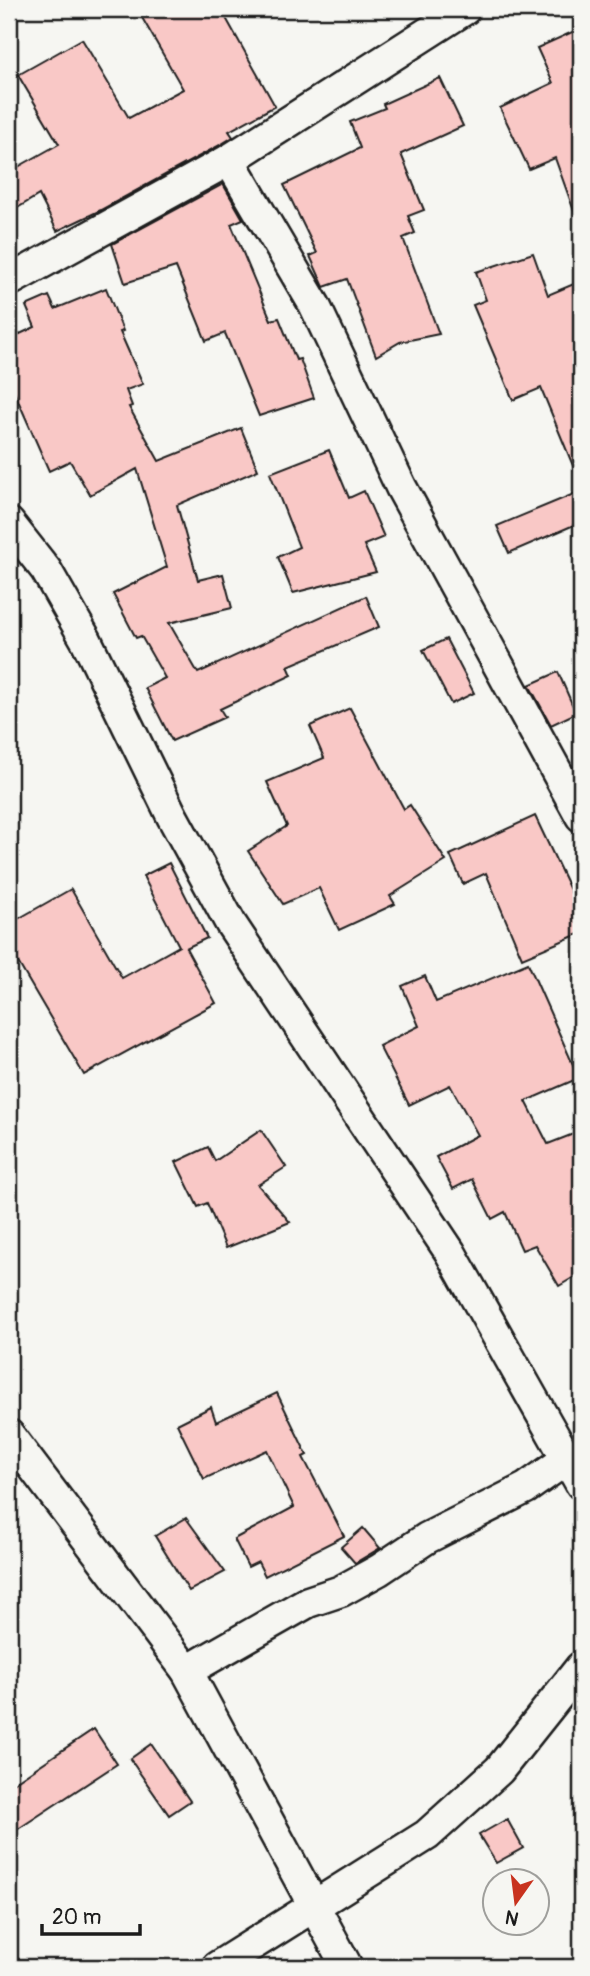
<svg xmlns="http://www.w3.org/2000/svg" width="590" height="1976" viewBox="0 0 590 1976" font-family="Pangolin,sans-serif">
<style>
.building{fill:#f9c8c6;stroke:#1c1c1c;stroke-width:2}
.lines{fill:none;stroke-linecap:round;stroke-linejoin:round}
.minor-casing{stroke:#1c1c1c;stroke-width:35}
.minor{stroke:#f6f6f2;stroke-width:30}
</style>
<rect width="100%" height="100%" fill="#f6f6f2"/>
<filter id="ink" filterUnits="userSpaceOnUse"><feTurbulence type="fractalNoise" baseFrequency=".0143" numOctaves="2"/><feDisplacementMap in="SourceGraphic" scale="14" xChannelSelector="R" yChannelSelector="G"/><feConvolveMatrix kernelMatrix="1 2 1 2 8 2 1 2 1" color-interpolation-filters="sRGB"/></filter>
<g filter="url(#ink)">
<g class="building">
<polygon points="137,9 221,9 275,106 229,131 233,137 220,145 101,210 57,231 39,195 9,213 9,172 59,144 18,75 82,39 129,118 183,89"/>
<polygon points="581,28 581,221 578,222 555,158 529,169 500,108 553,83 537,48"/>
<polygon points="440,78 463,126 401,154 424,210 408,216 415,233 403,238 439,334 400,342 376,356 347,279 324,287 310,256 317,253 284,185 360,148 350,122 385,108 383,104"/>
<polygon points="223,184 243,219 231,224 271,320 279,318 296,360 300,359 314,398 259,416 225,333 206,341 176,267 125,283 112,244"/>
<polygon points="533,253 548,295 581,281 581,485 541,388 513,400 473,305 486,300 476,272"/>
<polygon points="106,288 123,331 120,332 143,384 126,390 132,406 129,407 159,461 241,428 258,470 177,505 198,580 223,574 232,608 169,623 198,673 366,596 379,627 288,666 292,675 220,709 225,717 172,741 145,688 165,678 141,636 136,638 113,594 167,567 137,469 90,495 70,461 49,471 9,380 9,339 35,327 26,306 49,296 55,309"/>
<polygon points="329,450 349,498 364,491 384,537 364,545 376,572 293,593 278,557 299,547 270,473"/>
<polygon points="581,491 581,522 509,553 497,526"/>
<polygon points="446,639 474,693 451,704 423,650"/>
<polygon points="558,672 576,713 551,725 529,685"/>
<polygon points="350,708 404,809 410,805 446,861 390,896 395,904 339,930 319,888 283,904 248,851 287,826 267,782 324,758 310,726"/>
<polygon points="535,816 581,913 581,933 522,958 486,873 463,884 450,855"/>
<polygon points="169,863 207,938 186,948 216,1003 84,1075 9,947 9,924 71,889 122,978 179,946 143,876"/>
<polygon points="528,963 579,1078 526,1101 548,1144 581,1131 581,1273 559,1286 535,1245 522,1250 505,1212 492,1219 472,1179 453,1189 436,1157 478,1135 450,1085 409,1105 379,1046 419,1026 402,986 425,976 436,1002"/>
<polygon points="261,1130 286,1167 258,1185 290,1222 226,1248 207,1203 198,1207 176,1162 208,1147 215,1161"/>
<polygon points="277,1393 307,1455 303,1457 344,1536 265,1576 258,1562 248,1567 234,1539 294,1507 267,1450 204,1479 177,1424 211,1407 216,1422"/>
<polygon points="186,1518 225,1572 189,1591 155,1536"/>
<polygon points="363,1528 380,1548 355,1563 341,1547"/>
<polygon points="94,1729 117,1764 9,1835 9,1786"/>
<polygon points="151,1744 190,1801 169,1815 130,1759"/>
<polygon points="507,1819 523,1848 496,1863 479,1835"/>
</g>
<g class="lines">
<defs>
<g id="minor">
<polyline points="229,160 315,306 401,487 581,816"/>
<polyline points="9,281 229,160 465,9"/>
<polyline points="9,523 46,570 86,640 172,816 231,924 450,1252 581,1484"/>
<polyline points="9,1435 187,1671 347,1967"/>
<polyline points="187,1671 308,1602 341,1591 379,1570 427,1538 526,1488 567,1459"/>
<polyline points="217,1967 427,1835 499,1770 581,1667"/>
</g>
</defs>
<use href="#minor" class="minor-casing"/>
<use href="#minor" class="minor"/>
</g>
</g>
<rect width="590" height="1976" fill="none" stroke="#f6f6f2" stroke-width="35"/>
<rect x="18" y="18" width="555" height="1941" fill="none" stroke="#1c1c1c" stroke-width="2.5" filter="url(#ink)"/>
<g transform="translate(516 1902) rotate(194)"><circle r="33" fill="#f6f6f2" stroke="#9f9f9c" stroke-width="2"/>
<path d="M0-5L12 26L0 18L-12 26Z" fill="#c8321e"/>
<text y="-10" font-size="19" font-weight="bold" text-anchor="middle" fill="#1c1c1c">N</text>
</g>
<path d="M42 1924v10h98v-10" fill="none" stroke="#1c1c1c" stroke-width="3.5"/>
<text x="52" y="1924" font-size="21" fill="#1c1c1c" stroke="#f6f6f2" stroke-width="5" paint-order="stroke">20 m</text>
</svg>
